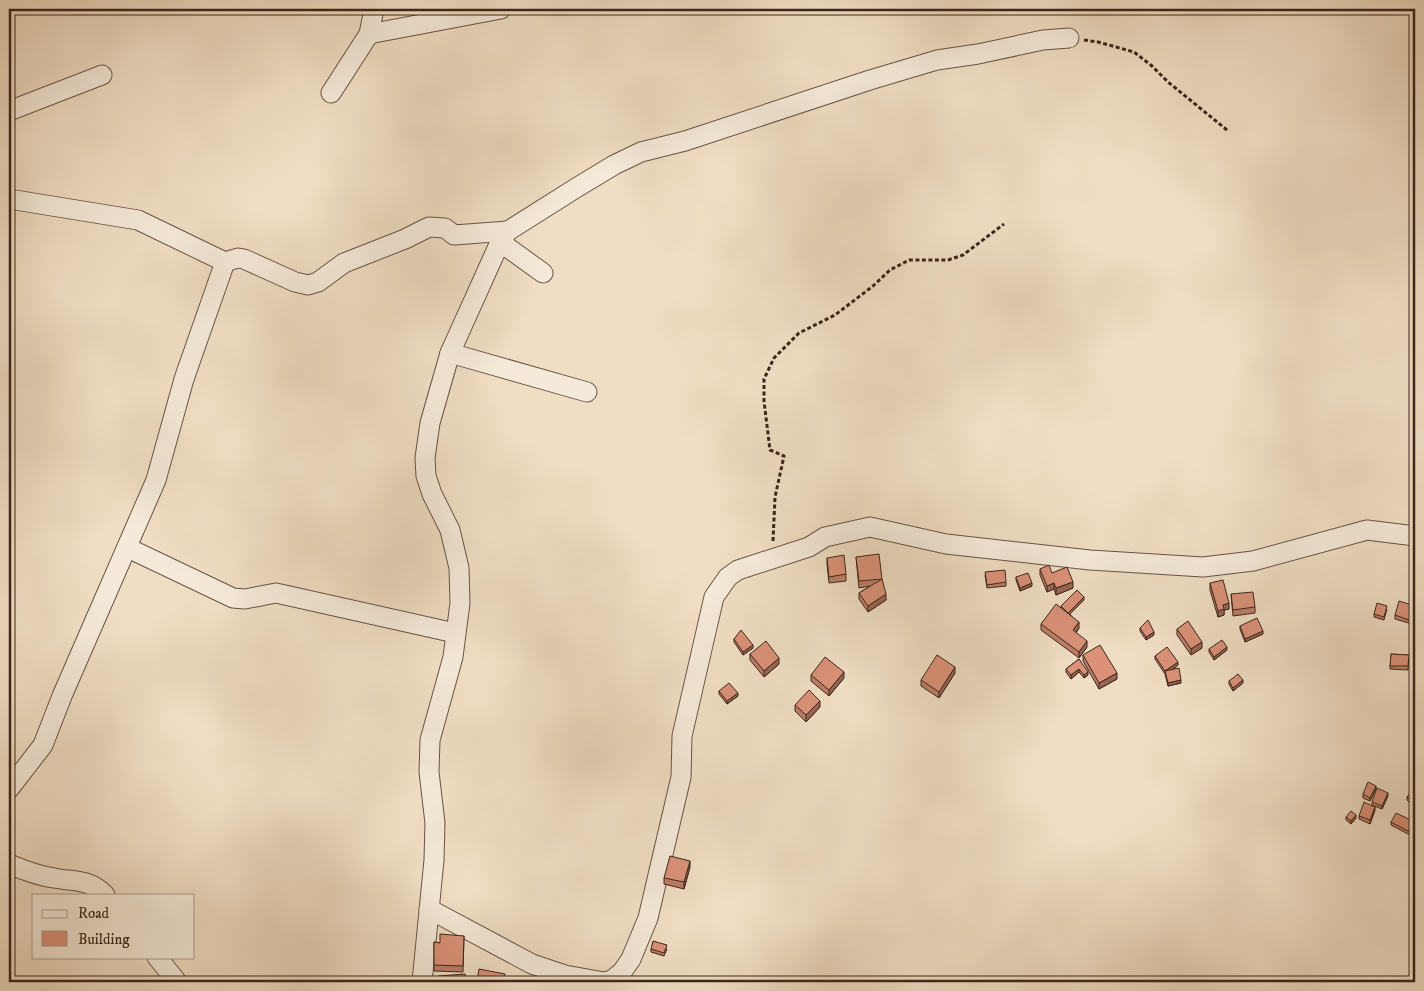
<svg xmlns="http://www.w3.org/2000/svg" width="1424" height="991" viewBox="0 0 1424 991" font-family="'IM FELL DW Pica',serif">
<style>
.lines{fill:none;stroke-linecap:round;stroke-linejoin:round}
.street-casing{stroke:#685345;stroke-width:21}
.path{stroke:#3a251b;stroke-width:3;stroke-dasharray:4 2.5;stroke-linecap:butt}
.street{stroke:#f5ead9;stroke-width:19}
.wall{fill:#bc7e68;stroke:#3a251b}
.shaded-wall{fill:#965;stroke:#3a251b}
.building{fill:#db9279;stroke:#3a251b}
</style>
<rect width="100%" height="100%" fill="#f0dec4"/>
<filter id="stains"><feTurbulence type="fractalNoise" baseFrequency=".004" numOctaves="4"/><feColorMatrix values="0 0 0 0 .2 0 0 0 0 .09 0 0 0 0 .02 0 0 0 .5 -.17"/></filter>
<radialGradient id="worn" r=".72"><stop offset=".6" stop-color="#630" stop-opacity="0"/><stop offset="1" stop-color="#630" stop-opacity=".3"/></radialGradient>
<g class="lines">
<defs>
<g id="street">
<polyline points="369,34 501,9"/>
<polyline points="331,93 369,34 374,9"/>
<polyline points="9,111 102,75"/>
<polyline points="9,199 138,220 225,262 238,258 244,259 295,282 308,285 318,282 344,263 405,239 429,227 445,228 454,235 508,231"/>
<polyline points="500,242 543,273"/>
<polyline points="450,353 587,392"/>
<polyline points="128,548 233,598 245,599 276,593 455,633"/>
<polyline points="9,789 43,745 62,696 156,480 184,379 225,262"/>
<path d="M9 864C23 870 39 876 54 878 74 882 88 878 105 895"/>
<polyline points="429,909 532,964 565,975 604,982 612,980 622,972 631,959 648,918 681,777 682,736 714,597 728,577 738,570 809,547 825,537 870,527 946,544 1090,560 1203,567 1253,561 1367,530 1415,536"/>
<polyline points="157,957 177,982"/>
<polyline points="422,982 434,860 435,823 429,772 430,740 453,657 460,603 459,568 450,530 432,494 426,476 425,458 430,423 450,353 500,242 508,231 576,188 614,165 641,152 685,141 870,80 937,60 978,54 1043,40 1069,38"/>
</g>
</defs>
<use href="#street" class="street-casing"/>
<g class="path">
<polyline points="1084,40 1098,42 1134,52 1152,66 1168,82 1227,130"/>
<polyline points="773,541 775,497 784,456 770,450 764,401 764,379 774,358 799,333 835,315 873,286 890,270 909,260 948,260 963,255 1004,224"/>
</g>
<use href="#street" class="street"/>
</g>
<g class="wall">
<polygon points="856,557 882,579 886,600 868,612 859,599 859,593 870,586 859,588"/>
<polygon points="827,558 846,574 846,581 829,583 827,564"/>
<polygon points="1040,569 1052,573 1073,588 1056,595 1054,589 1047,592 1040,575"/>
<polygon points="985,575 1006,582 1006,586 987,588"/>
<polygon points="1016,577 1032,586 1020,591 1016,580"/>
<polygon points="1210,583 1229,609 1224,610 1224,615 1218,617 1210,590"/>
<polygon points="1231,594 1255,607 1255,613 1233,616"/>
<polygon points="1084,600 1070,614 1079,628 1076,633 1087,647 1079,658 1041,630 1041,624 1061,608 1061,606"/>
<polygon points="1415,606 1415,614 1412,624 1395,619 1395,615"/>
<polygon points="1387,609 1384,620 1374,617 1374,614"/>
<polygon points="1240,626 1263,634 1245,642 1240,629"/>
<polygon points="1140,628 1154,635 1146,640 1140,631"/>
<polygon points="1177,629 1202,648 1191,655 1177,635"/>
<polygon points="734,639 753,648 743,655 734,642"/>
<polygon points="1209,649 1227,650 1214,660 1209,652"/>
<polygon points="750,654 779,664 764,677 750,660"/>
<polygon points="1391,654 1409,655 1408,670 1390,669"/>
<polygon points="1083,655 1117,679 1099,689 1083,661"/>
<polygon points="1155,656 1178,665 1172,670 1181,683 1168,686 1165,674 1155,659"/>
<polygon points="1079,659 1088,675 1084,678 1079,672 1071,679 1066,672 1066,669"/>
<polygon points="955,673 939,698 921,686 921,680"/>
<polygon points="811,675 844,678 829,696 811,681"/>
<polygon points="1229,681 1243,683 1233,691 1229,684"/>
<polygon points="1415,690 1415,704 1410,696 1410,693"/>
<polygon points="719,691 738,696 727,704 719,694"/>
<polygon points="795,705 820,707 806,722 795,711"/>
<polygon points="1415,788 1415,808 1407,800 1407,797"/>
<polygon points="1376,789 1370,801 1363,798 1363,794"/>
<polygon points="1388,796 1382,809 1372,805 1372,802"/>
<polygon points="1375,810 1370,824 1359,819 1359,816"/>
<polygon points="1346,817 1356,818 1351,824 1346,820"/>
<polygon points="1391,822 1415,825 1410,835 1391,825"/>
<polygon points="690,867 684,889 664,884 664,878"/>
<polygon points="464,936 463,972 434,971 434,942 440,943"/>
<polygon points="651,949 667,949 664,956 651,952"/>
</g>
<g class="shaded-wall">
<polygon points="1073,582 1073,588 1056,595 1056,588"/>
<polygon points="1032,583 1032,586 1020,591 1020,588"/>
<polygon points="1054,583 1054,589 1047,592 1047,586"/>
<polygon points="886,594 886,600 868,612 868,606"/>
<polygon points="1084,597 1084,600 1068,616 1068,613"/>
<polygon points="1229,603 1229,609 1224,610 1224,615 1218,617 1218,611 1223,605"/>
<polygon points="1079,622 1079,628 1073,637 1073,630"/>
<polygon points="1263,631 1263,634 1245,642 1245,639"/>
<polygon points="1154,632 1154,635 1146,640 1146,637"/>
<polygon points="1087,641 1087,647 1079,658 1079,652"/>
<polygon points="1202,642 1202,648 1191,655 1191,649"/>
<polygon points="753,645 753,648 743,655 743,652"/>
<polygon points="1227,647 1227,650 1214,660 1214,657"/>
<polygon points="779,658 779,664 764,677 764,671"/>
<polygon points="1178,662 1178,665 1166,674 1165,671"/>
<polygon points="955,667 955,673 939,698 939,692"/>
<polygon points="1079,669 1079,672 1071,679 1071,675"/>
<polygon points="844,672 844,678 829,696 829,690"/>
<polygon points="1088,672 1088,675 1084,678 1084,675"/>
<polygon points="1117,673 1117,679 1099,689 1099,683"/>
<polygon points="1181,680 1181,683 1168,686 1168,683"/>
<polygon points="1243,680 1243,683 1233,691 1233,688"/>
<polygon points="738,693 738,696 727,704 727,701"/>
<polygon points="820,701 820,707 806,722 806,715"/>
<polygon points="1376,786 1376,789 1370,801 1370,798"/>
<polygon points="1388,793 1388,796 1382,809 1382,806"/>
<polygon points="1375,807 1375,810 1370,824 1370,820"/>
<polygon points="1356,815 1356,818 1351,824 1351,821"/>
<polygon points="1415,822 1415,825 1410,835 1410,832"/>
<polygon points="690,861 690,867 684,889 684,882"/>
</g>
<g class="building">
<polygon points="879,554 882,579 859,581 856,557"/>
<polygon points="844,555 846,574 829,577 827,558"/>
<polygon points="1049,565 1052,573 1067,567 1073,582 1056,588 1054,583 1047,586 1040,569"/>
<polygon points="1005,570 1006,582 987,585 985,572"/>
<polygon points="1028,573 1032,583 1020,588 1016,577"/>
<polygon points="882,579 886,594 868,606 859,593"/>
<polygon points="1223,580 1229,603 1223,605 1224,609 1218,611 1210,583"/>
<polygon points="1077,590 1084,597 1068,613 1061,606"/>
<polygon points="1253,592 1255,607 1233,610 1231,594"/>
<polygon points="1399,601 1415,606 1415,611 1412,621 1395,615"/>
<polygon points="1377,603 1387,606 1384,617 1374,614"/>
<polygon points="1056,604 1079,622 1073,630 1087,641 1079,652 1041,624"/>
<polygon points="1257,618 1263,631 1245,639 1240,626"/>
<polygon points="1148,620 1154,632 1146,637 1140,628"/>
<polygon points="1188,621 1202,642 1191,649 1177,629"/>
<polygon points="741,630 753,645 743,652 734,639"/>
<polygon points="1222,640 1227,647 1214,657 1209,649"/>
<polygon points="766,641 779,658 764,671 750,654"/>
<polygon points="1100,645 1117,673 1099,683 1083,655"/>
<polygon points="1167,647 1178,662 1165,671 1179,668 1181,680 1168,683 1165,671 1155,656"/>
<polygon points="1391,654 1409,655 1408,666 1390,666"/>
<polygon points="937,655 955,667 939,692 921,680"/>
<polygon points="825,657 844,672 829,690 811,675"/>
<polygon points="1079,659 1088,672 1084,675 1079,669 1071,675 1066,669"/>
<polygon points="1238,674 1243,680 1233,688 1229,681"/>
<polygon points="729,683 738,693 727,701 719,691"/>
<polygon points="809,690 820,701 806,715 795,705"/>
<polygon points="1415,690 1415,701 1410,693"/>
<polygon points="1368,782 1376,786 1370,798 1363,794"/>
<polygon points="1377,788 1388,793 1382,806 1372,802"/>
<polygon points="1415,788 1415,805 1407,797"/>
<polygon points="1364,802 1375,807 1370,820 1359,816"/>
<polygon points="1351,811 1356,815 1351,821 1346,817"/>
<polygon points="1396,813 1415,822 1410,832 1391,822"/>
<polygon points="670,856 690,861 684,882 664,878"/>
<polygon points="440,934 464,936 463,966 434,965 434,942 440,943"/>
<polygon points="653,941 667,945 664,953 651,949"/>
<polygon points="479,969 505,974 503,982 477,982"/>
<polygon points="465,974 466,982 438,982 438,976"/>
</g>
<rect width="1424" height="991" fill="none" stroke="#f0dec4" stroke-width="30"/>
<rect x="10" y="10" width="1404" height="971" fill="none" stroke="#3a251b" stroke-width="2.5"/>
<rect x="15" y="15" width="1394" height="961" fill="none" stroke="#3a251b"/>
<rect x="32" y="894" width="162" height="65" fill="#f5ead9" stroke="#aa9b8d"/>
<rect x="42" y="910" width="25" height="8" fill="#f5ead9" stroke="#aa9b8d"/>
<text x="78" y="918" font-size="15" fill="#3a251b">Road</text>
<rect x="42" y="931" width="25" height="15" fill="#db9279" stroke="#aa9b8d"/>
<text x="78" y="944" font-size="15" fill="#3a251b">Building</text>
<rect width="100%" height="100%" filter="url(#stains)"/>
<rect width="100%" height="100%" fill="url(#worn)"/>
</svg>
